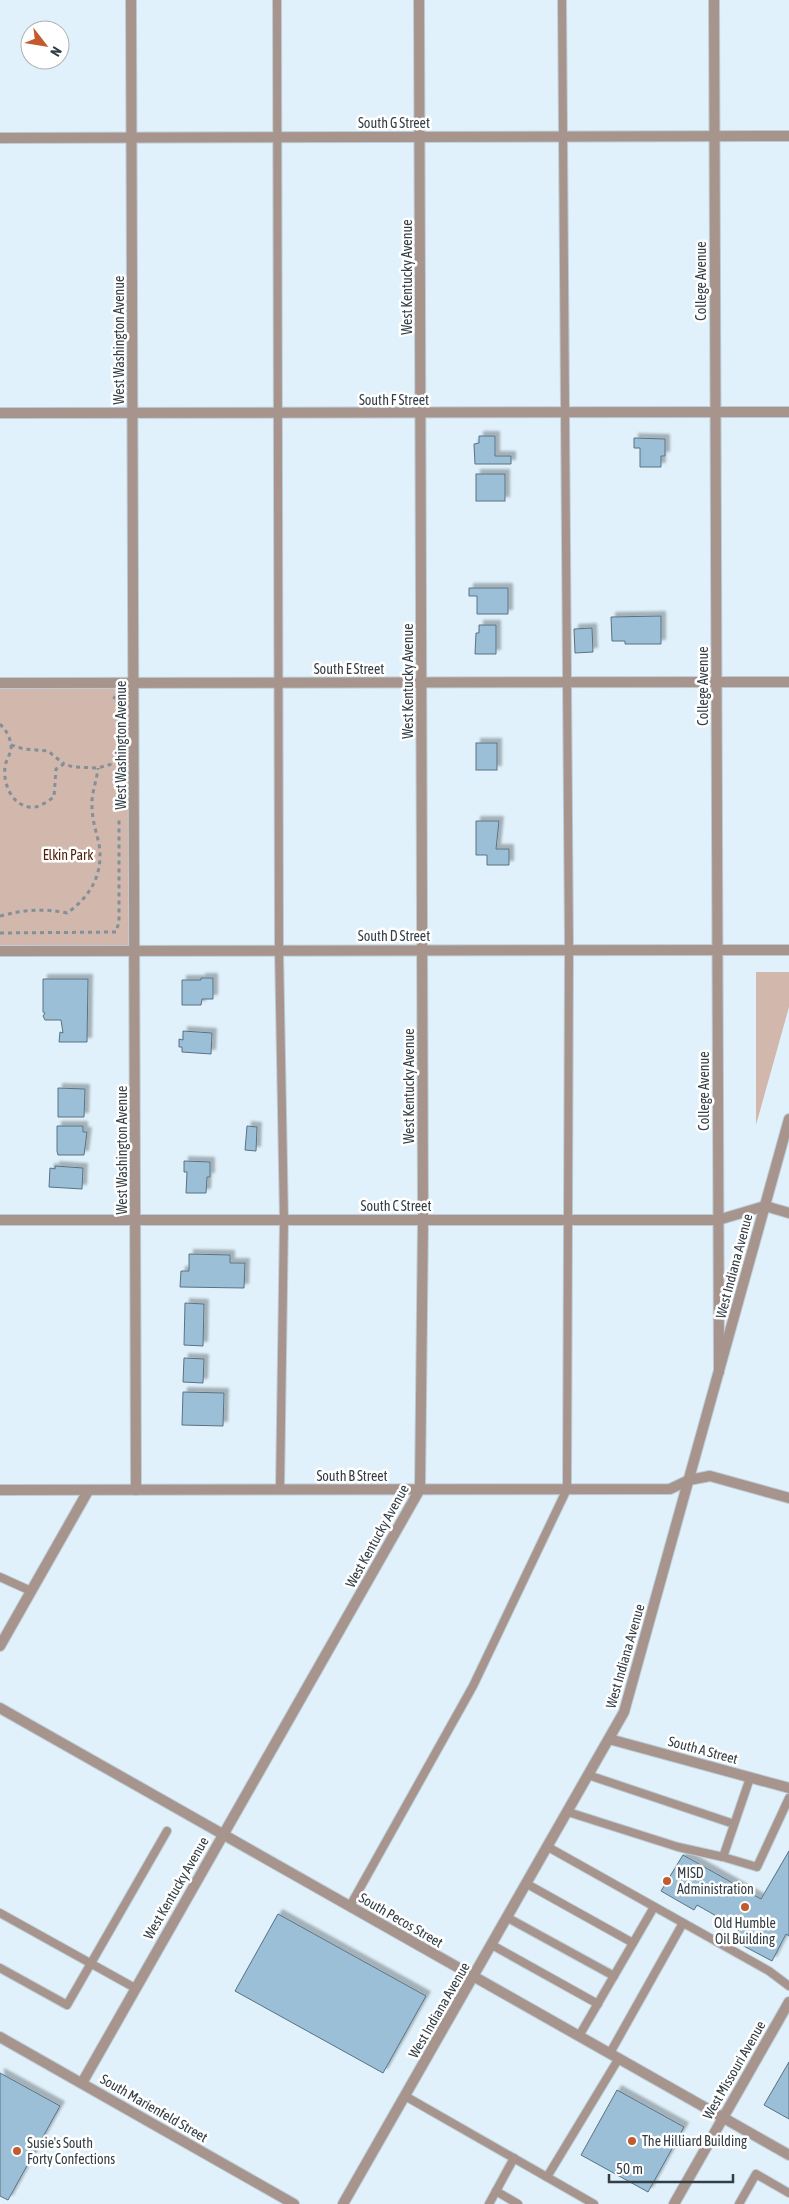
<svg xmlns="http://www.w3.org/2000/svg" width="789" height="2204" viewBox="0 0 789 2204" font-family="'Asap Condensed',sans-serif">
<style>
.green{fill:#d1b7ac}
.building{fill:#9abfd7;stroke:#5a7282;filter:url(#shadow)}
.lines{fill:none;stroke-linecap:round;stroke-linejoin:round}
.service-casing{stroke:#bdcdd7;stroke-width:10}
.minor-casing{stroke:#bdcdd7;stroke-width:12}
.tertiary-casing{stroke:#bdcdd7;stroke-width:12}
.path{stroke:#839099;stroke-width:3;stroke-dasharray:4 4;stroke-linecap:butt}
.service{stroke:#a6948d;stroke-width:8}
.minor{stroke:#a6948d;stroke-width:10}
.tertiary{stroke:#a6948d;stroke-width:10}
.poi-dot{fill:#c25b2e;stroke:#fff;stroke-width:2}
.labels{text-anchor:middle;stroke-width:5;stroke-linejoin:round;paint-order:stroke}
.street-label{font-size:14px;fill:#333e45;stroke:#fff}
.park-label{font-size:14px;fill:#511f08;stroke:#fff}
.poi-label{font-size:14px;fill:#333e45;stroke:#fff;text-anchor:start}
</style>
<defs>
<filter id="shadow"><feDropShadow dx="4.5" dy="-4.5" stdDeviation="1" flood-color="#0004"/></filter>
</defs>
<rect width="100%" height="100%" fill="#e0f1fb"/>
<g class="green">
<polygon points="0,683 134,683 136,951 0,951"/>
<polygon points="756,972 789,972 789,1007 756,1125"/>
</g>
<g class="building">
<polygon points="479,436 495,436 495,456 511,456 511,464 475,464 474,444 479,443"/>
<polygon points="634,438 665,439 665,456 661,456 661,467 640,467 640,448 634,448"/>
<rect x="476" y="474" width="29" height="27"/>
<polygon points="469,588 508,588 508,614 477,614 477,596 469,596"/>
<polygon points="661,616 661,644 625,644 625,641 612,641 611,617"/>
<polygon points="479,625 496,625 496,654 475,654 476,633 479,633"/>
<polygon points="592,628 593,652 575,653 574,629"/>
<rect x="476" y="743" width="21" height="27"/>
<polygon points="476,821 499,821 496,849 509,849 509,865 487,865 487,855 476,855"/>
<polygon points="201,978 213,978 213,999 202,999 201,1005 182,1005 182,980 201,980"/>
<polygon points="43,979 88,979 87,1042 59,1042 60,1032 63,1033 61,1020 45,1020 43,1016 45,1013 43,1012"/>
<polygon points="183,1031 212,1033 211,1054 182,1052 182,1047 179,1047 179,1039 183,1040"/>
<polygon points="58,1088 85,1089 84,1117 58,1117"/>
<polygon points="57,1126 83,1126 83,1132 87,1132 84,1155 58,1155 57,1151"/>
<polygon points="247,1126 257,1127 256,1151 245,1150"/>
<polygon points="184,1161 210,1162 210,1177 207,1177 206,1193 186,1193 187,1172 184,1172"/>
<polygon points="55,1166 83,1168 82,1189 49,1187 50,1168 55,1169"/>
<polygon points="189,1254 230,1255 230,1263 245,1263 244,1288 180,1287 181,1271 189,1271"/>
<polygon points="185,1303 204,1304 203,1346 184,1345"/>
<polygon points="184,1358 204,1359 203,1383 183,1382"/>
<polygon points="183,1392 224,1393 223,1426 182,1425"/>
<polygon points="789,1851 789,1936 786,1934 772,1961 736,1942 735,1936 739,1929 697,1905 694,1910 661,1891 683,1855 761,1899"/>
<polygon points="278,1914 426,1996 383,2073 235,1991"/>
<polygon points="789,2062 789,2119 764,2105"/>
<polygon points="0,2073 60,2106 8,2200 0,2196"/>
<polygon points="617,2090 684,2127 648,2192 581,2155"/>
</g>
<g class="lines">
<defs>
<g id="service">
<polyline points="277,0 279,950 284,1220 280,1489"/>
<polyline points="0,1577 31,1591"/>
<polyline points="588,1775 734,1824"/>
<polyline points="568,1812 678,1847 723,1857 750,1778"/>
<polyline points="548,1847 769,1971 789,1986"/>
<polyline points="723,1857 757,1867 789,1798"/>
<polyline points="527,1884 633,1943"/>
<polyline points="350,1906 473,1686 567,1489 569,950 562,0"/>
<polyline points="0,1913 135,1988"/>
<polyline points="508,1918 614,1976"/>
<polyline points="492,1945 598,2004"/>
<polyline points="0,1968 67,2005 167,1831"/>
<polyline points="579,2036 654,1907"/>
<polyline points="610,2053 683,1923"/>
<polyline points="405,2096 594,2204"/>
<polyline points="547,2177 619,2058"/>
<polyline points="496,2191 518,2204"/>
<polyline points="489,2204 514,2158"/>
<polyline points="739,2204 756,2174 789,2193"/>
</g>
<g id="minor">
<polyline points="131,0 136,1490"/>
<polyline points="0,138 789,136"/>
<polyline points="0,413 789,412"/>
<polyline points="0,683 789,682"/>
<polyline points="0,951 789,950"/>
<polyline points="0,1220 718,1220 765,1206 789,1213"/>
<polyline points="0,1490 670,1489 689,1480 710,1476 789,1498"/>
<polyline points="0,1646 88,1491"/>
<polyline points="0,1708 789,2155"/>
<polyline points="674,2204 789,2002"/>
</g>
<g id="tertiary">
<polyline points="714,0 719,1372"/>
<polyline points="609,1739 789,1788"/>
<polyline points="0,2037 294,2204"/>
<polyline points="82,2083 420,1489 423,1220 419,0"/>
<polyline points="343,2204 624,1712 789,1119"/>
</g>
</defs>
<use href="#service" class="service-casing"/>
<use href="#minor" class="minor-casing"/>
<use href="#tertiary" class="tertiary-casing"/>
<g class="path">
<polyline points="113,697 118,699 119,755"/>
<path d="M0 724C6 730 10 737 11 745 12 753 6 759 5 767 3 783 11 804 29 807 37 809 47 802 54 797L56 769 64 764 73 767 98 768 122 761"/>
<polyline points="11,745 24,749 48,751 64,764"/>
<path d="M0 916C23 910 43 908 67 913 90 897 104 874 99 844 96 831 92 819 92 806 91 794 97 780 98 768"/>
<polyline points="0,933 116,932 119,922 119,817"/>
</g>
<use href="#service" class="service"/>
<use href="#minor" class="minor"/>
<use href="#tertiary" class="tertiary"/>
</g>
<g class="poi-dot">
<circle cx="667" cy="1881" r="5"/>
<circle cx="745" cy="1907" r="5"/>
<circle cx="632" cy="2141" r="5"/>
<circle cx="17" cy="2151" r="5"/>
</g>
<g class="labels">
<g class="street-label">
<text x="394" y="128">South G Street</text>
<text transform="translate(407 277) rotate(-90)" y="5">West Kentucky Avenue</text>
<text transform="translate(701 281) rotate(-90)" y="5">College Avenue</text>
<text transform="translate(119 340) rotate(-90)" y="5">West Washington Avenue</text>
<text x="394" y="405">South F Street</text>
<text x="349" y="674">South E Street</text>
<text transform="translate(408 681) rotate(-90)" y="5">West Kentucky Avenue</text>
<text transform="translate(703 686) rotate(-90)" y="5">College Avenue</text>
<text transform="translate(121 745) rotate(-90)" y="5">West Washington Avenue</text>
<text x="394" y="941">South D Street</text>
<text transform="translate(409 1086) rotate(-90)" y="5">West Kentucky Avenue</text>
<text transform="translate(704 1091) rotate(-90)" y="5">College Avenue</text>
<text transform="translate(122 1150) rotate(-90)" y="5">West Washington Avenue</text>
<text x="396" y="1211">South C Street</text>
<text transform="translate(734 1266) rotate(-75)" y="5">West Indiana Avenue</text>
<text x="352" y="1481">South B Street</text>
<text transform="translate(377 1536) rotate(-61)" y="5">West Kentucky Avenue</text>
<text transform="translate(625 1656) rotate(-74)" y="5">West Indiana Avenue</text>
<text transform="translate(703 1750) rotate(15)" y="5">South A Street</text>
<text transform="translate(176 1888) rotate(-60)" y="5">West Kentucky Avenue</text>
<text transform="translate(401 1920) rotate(30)" y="5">South Pecos Street</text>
<text transform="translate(439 2010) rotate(-60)" y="5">West Indiana Avenue</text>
<text transform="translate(734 2070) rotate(-60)" y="5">West Missouri Avenue</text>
<text transform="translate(154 2108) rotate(30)" y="5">South Marienfeld Street</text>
</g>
<g class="park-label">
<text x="68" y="860">Elkin Park</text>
</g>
<g class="poi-label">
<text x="677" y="1878">MISD<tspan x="677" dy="16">Administration</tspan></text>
<text x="745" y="1928" text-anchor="middle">Old Humble<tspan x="745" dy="16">Oil Building</tspan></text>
<text x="642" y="2146">The Hilliard Building</text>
<text x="27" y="2148">Susie's South<tspan x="27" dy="16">Forty Confections</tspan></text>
</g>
</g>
<g transform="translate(45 45) rotate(121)"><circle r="24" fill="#ffffff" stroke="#adb2b5"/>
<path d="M0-4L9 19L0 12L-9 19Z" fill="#c25b2e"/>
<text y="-8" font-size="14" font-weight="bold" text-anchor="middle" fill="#333e45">N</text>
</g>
<path d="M609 2174v8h124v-8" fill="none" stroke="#333e45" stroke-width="2.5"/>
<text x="616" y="2174" font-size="15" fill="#333e45" stroke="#ffffff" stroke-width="4" paint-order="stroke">50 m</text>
</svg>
